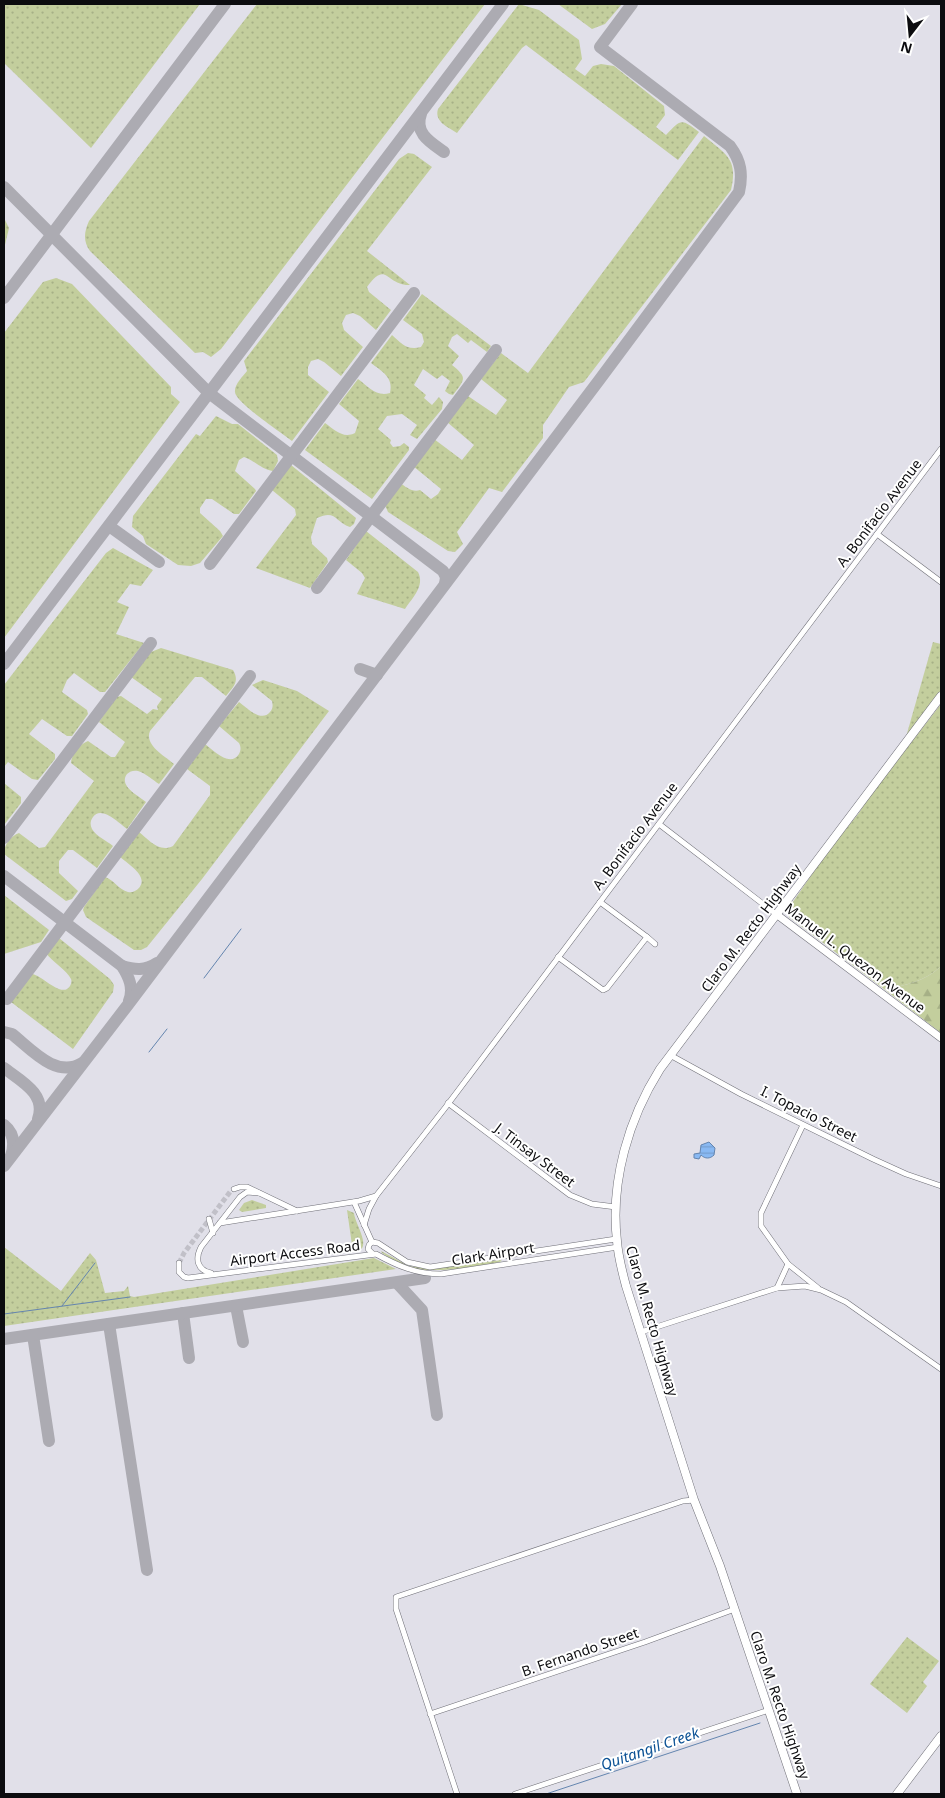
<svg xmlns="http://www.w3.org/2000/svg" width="945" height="1798" viewBox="0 0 945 1798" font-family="'Noto Sans',sans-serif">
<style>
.grass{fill:url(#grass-dots)}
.forest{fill:url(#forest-firs)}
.water{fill:url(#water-rules);stroke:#6485af}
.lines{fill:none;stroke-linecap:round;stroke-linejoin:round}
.stream{stroke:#6485af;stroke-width:1}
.taxiway{stroke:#acabb2;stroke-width:12}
.minor-tunnel{stroke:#c1c0c8;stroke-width:5;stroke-dasharray:5 2.5;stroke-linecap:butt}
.minor-casing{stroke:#6f6f77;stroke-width:6}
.tertiary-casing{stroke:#6f6f77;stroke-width:8}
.secondary-casing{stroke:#6f6f77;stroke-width:9}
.minor{stroke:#fff;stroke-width:5}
.tertiary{stroke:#fff;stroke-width:7}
.secondary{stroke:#fff;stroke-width:8}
.labels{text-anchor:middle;stroke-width:4;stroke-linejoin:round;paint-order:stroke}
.street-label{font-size:14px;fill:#0c0c0f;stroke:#fff}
.water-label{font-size:15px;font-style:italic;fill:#0c5295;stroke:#fff}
</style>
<defs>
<pattern id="grass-dots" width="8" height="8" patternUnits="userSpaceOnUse" patternTransform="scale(1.25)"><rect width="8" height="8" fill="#c3ce9d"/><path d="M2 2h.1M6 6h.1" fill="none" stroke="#a6b086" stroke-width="1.8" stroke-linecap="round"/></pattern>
<pattern id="forest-firs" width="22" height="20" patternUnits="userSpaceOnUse" patternTransform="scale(1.25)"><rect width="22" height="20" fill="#c3ce9d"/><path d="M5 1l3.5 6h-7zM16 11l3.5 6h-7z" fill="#a6b086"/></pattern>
<pattern id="water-rules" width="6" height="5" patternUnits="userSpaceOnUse" patternTransform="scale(1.25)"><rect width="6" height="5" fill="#89b9f3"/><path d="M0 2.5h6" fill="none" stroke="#759ecf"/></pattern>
</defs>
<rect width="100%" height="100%" fill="#e1e0e9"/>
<g class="grass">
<polygon points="4,4 200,4 91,148 4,63"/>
<path d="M257 4H485L221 349 211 357 203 352 195 353 90 251C83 241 84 232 89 221Z"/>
<path d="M519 4 539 10 579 40 582 59 575 69 585 76 593 66 601 64 614 66 664 106 665 115 656 127 666 135C681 119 681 118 699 132L678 160 526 45 522 48 457 133C448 127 434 122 438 109Z"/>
<polygon points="558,4 622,4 605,24 592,29"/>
<path d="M704 136C727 155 738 159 731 190L584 382 569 387 543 425V438L502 492 489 488 457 532 463 544 455 552 448 551 388 512 384 503 400 483C406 487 413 493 420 490L431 499 438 494 441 489 413 466 434 439 462 460 474 445 447 422 468 396 496 415 507 400 481 379 501 353 528 373Z"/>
<path d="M408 153 414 154 432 167 367 251 410 285C386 286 387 259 367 287L369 292 391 310 376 330 360 316 353 313 346 315 342 323 344 330 363 347 341 376 324 362 318 359 311 361 308 367V375L329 392 292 441C282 433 235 402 235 392 234 385 243 376 247 371L244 361 399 159Z"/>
<polygon points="4,218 9,228 4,249"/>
<polygon points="56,278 72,284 171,387 171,394 180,402 4,638 4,333 43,282"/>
<path d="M422 294 491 346 487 352 471 340 468 343 457 334 452 337 448 346 459 356 452 365C468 378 465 379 453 395L449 394 445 391 450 381 442 375 437 379 423 369 414 385 426 395 424 398 432 405 439 397 443 402 442 409 417 439 410 435 417 425 402 414 387 416 378 429 391 440 390 443 393 447 400 446 404 443 409 447V450L372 499 305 450 325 423C335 430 343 439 355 433L359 421 339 404 358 379C369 387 376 397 390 393 394 377 381 371 371 363L392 335C401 343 407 351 421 347L424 342 422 334 403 320Z"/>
<path d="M216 416 232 424H238L277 455 278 461 273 471C262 470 254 460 244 457L239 460 235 471 255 489 256 491 239 514H234L212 499H206L200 508V513L220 531 223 536 200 563 191 566 178 565 146 544 143 536 132 527 133 516 196 434 200 436Z"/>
<path d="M291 465 356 518 354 524 350 527C335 522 336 509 317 518L311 537 312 544 327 558 328 562 310 588 256 568 296 515 295 509 272 490Z"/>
<path d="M366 531 418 572C425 586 413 597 405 609L357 594 365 578 362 573 346 560Z"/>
<polygon points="113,548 153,570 141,586 130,584 117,602 129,607 116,634 144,643 105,692 100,692 74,673 67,680 62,692 87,710 88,714 72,736 67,736 42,719 29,734 55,754 55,759 38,780 32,779 8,762 4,767 4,685 106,553"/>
<polygon points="933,642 941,644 941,691 906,737"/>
<path d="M161 648 233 670C240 682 233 687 226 696L202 677H195L150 731C144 745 165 756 174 764L159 784C153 780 145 773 138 771 134 770 130 771 127 774 118 786 139 796 146 802L127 829C119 823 101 805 93 817 90 821 90 825 92 829 96 836 107 841 113 846L97 868 73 850H68L59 861V873L78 891 72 899 66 901 4 854C4 844 11 836 19 833L39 848 45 847 94 781 71 763C71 755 80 744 88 741L111 757H115L125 742 99 722 116 697 121 696 147 714 153 709 158 710 157 706 162 699 131 677 151 652Z"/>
<path d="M263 680 297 691 329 711 202 879 147 947 141 950H134L86 917 83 910 84 907 105 877C113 879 119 890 128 892 132 893 136 891 139 888 149 876 128 864 120 857L139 832C149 840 159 853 173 846L210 795V786L187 769 205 744C213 750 230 768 239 754 241 750 241 747 239 743L219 726 239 702C246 707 261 723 270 712 273 709 273 705 272 701L252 685Z"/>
<path d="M941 704V966C926 981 905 986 884 989L789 917 788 909 828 851 859 813 866 801Z"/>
<polygon points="4,783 21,797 21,803 4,825"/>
<polygon points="4,895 49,930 41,942 4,954"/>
<path d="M59 938 110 979 114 985 113 992 73 1049 11 1002 32 974C42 975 62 999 70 986 71 984 72 981 71 979 67 970 52 962 46 953Z"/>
<polygon points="252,1200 266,1205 266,1208 242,1212 239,1210 244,1203"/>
<path d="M347 1210 354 1213C355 1225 375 1251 353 1252Z"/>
<polygon points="4,1247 61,1291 90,1253 96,1260 105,1293 124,1291 128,1286 130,1296 134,1297 374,1258 396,1269 4,1326"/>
<path d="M381 1251 409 1266 431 1269 500 1260 502 1261C483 1268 424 1274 406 1267 397 1263 390 1258 382 1253Z"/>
<polygon points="907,1637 939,1661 923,1682 927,1686 907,1713 870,1684"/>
</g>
<path class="forest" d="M941 966V1033L884 989C905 986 926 981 941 966Z"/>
<path class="water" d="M709 1142 715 1148 714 1155C710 1159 705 1159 701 1155L699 1159 694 1158V1154L700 1153 701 1145Z"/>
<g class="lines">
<g class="stream">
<polyline points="204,978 241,929"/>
<polyline points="149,1052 167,1029"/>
<polyline points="62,1306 95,1263"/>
<polyline points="4,1314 130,1297"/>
<polyline points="546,1794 760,1723"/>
</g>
<g class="taxiway">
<path d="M421 114C414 133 430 142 444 152"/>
<polyline points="4,187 209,393 443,571 446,577 445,584"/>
<polyline points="4,298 225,4"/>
<polyline points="109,526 159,562"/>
<polyline points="210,564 414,293"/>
<polyline points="317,588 496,350"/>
<polyline points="4,664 503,4"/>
<polyline points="360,669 377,675"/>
<polyline points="4,838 151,643"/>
<path d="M4 876 122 966C129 977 134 988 129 1001"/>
<path d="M122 966C135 970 145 971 157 963"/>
<polyline points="7,999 250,676"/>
<path d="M4 1032 12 1034C31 1049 56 1079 82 1063"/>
<path d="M4 1068C21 1081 47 1094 38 1119"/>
<path d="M4 1125C14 1133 15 1144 11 1156"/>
<path d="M4 1166 127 1006 600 379 739 192C743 174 741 161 730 146L600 47 632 4"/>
<polyline points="397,1283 422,1310 437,1415"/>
<polyline points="236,1306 243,1342"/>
<polyline points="183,1313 189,1358"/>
<polyline points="109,1324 147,1570"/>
<polyline points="33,1335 49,1441"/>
<polyline points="4,1339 425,1278"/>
</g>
<polyline class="minor-tunnel" points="179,1263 184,1253 230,1192 234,1189"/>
<defs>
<g id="minor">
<polyline points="877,534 941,582"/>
<polyline points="659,824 776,914"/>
<polyline points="647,937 655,944"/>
<polyline points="558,957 603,990 607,988 643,942 647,937 600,902"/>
<polyline points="670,1055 741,1094 873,1159 906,1174 941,1186"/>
<polyline points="448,1103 570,1195 592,1204 616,1207"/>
<polyline points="803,1125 761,1213 761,1226 788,1264 818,1288"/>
<polyline points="234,1189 240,1187 247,1187 297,1211"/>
<polyline points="354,1202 372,1242"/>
<polyline points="209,1219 213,1233"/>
<polyline points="220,1223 359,1201 376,1196"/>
<polyline points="364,1225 369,1209 376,1196 445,1108 941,449"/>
<polyline points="372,1242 378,1243 407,1262 430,1267 616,1239"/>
<polyline points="372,1242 369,1245 368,1249 373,1254"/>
<path d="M179 1263V1272L184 1277 188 1278 376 1254C398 1266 416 1274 441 1274L618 1247"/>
<path d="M211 1273C197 1270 195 1259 201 1247L240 1197 247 1192 259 1193"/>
<polyline points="777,1288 788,1264"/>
<polyline points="641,1332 777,1288 805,1286 821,1290 846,1302 941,1369"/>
<polyline points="430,1714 645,1642 735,1609"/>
<polyline points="457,1794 396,1609 396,1597 683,1501 694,1500"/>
<polyline points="515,1794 769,1710"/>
</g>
<polyline id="tertiary" points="776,914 941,1038"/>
<g id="secondary">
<path d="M797 1794 720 1566 694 1500 626 1286C622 1271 618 1256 617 1241 610 1181 629 1118 660 1069L941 696"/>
<polyline points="897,1794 941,1736"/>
</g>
</defs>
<use href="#minor" class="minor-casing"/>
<use href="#tertiary" class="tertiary-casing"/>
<use href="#secondary" class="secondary-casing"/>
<use href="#minor" class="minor"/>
<use href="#tertiary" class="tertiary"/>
<use href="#secondary" class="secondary"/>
</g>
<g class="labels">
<g class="street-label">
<text transform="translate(879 513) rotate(-53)" y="5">A. Bonifacio Avenue</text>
<text transform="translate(635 836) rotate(-53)" y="5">A. Bonifacio Avenue</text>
<text transform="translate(751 928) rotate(-53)" y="5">Claro M. Recto Highway</text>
<text transform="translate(855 958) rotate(37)" y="5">Manuel L. Quezon Avenue</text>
<text transform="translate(809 1114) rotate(27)" y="5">I. Topacio Street</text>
<text transform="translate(535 1155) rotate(37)" y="5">J. Tinsay Street</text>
<text transform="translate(295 1253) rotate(-7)" y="5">Airport Access Road</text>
<text transform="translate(493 1254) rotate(-9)" y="5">Clark Airport</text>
<text transform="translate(652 1321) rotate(74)" y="5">Claro M. Recto Highway</text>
<text transform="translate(580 1652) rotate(-19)" y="5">B. Fernando Street</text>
<text transform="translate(780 1705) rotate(71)" y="5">Claro M. Recto Highway</text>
</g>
<g class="water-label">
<text transform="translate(650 1749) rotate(-19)" y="5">Quitangil Creek</text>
</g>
</g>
<rect width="945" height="1798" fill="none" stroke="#0c0c0f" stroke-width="10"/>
<g transform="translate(910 35) rotate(196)" stroke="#ffffff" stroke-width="4" paint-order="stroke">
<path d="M0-4L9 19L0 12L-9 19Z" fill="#0c0c0f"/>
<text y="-8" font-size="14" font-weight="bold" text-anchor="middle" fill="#0c0c0f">N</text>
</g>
</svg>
